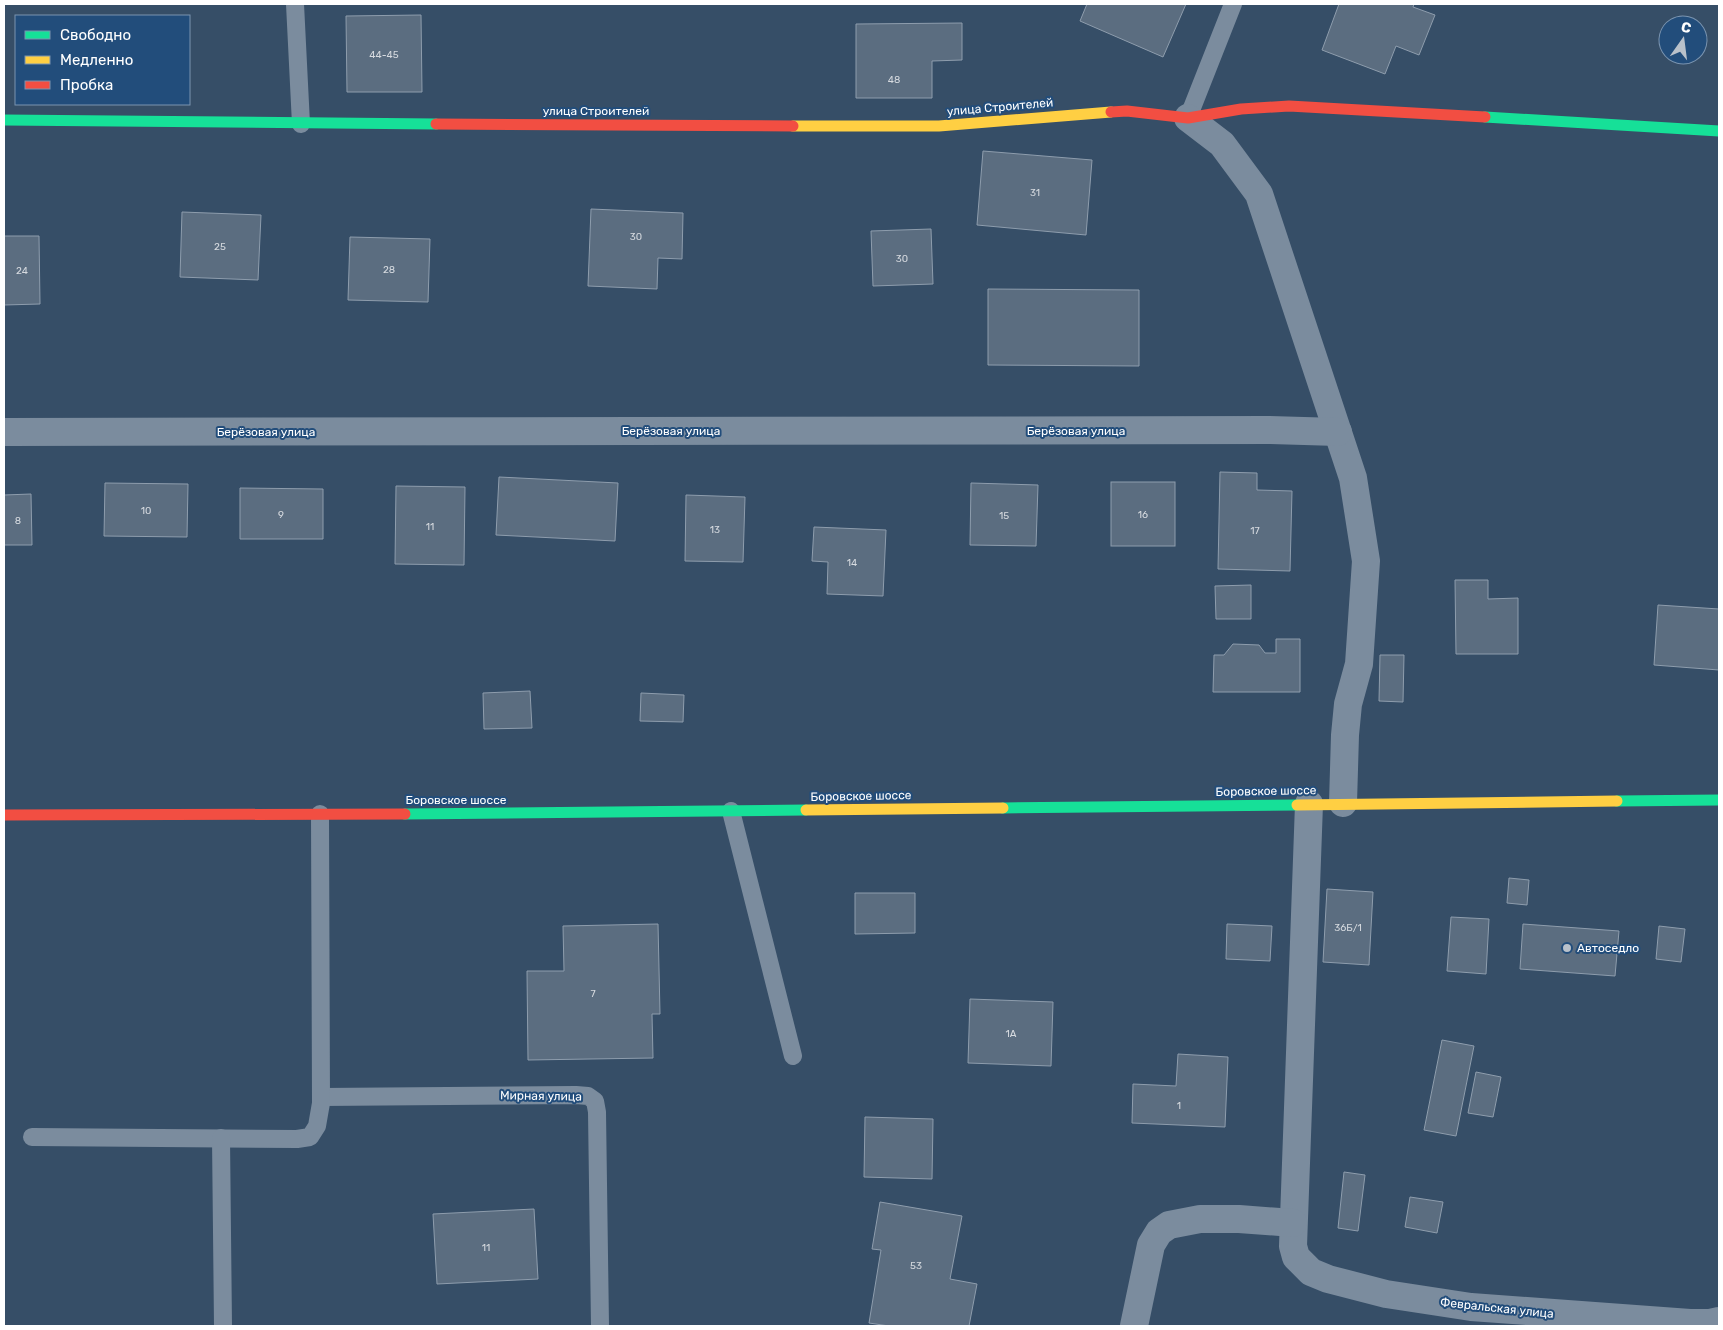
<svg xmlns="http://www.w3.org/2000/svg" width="1723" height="1330" viewBox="0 0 1723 1330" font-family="Rubik,sans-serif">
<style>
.building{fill:#5b6d80;stroke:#8e9dad}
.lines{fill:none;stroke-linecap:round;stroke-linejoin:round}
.lane{stroke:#7b8c9e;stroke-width:18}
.street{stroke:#7b8c9e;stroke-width:28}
.fast{stroke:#16e098;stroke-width:11}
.slow{stroke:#ffcf43;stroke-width:11}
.jam{stroke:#f24e42;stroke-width:11}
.poi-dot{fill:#b9c1ca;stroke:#224d7b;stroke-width:2}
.labels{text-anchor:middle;stroke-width:4;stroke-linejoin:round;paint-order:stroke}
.number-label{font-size:10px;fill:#d6dadf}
.street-label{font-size:12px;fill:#fff;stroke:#224d7b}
.poi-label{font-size:12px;fill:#fff;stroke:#224d7b;text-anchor:start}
</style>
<rect width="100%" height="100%" fill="#364e67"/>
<g class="building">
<polygon points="1087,4 1186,4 1163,57 1080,21"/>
<polygon points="1339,4 1414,4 1413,7 1435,15 1419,55 1396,46 1385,74 1322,50"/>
<polygon points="421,15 422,92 347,92 346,16"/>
<polygon points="962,23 962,60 932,61 932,98 856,98 856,24"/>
<polygon points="983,151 1092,160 1086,235 977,225"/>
<polygon points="591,209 683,213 682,259 658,258 657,289 588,286"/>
<polygon points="182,212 261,215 258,280 180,277"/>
<polygon points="931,229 933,284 873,286 871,231"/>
<polygon points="4,236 39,236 40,304 4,305"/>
<polygon points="350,237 430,239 428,302 348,300"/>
<polygon points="988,289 1139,290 1139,366 988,365"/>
<polygon points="1220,472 1257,473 1257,490 1292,491 1290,571 1218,569"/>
<polygon points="499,477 618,483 615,541 496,535"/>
<rect x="1111" y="482" width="64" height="64"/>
<polygon points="105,483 188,484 187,537 104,536"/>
<polygon points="971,483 1038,485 1036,546 970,545"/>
<polygon points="396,486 465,487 464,565 395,564"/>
<polygon points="240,488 323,489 323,539 240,539"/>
<polygon points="31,494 32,545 4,545 4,495"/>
<polygon points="686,495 745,497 743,562 685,561"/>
<polygon points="814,527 886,530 883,596 827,594 828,562 812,561"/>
<polygon points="1455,580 1488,580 1488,599 1518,598 1518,654 1456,654"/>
<polygon points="1251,585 1251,619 1216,619 1215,586"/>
<polygon points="1658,605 1719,609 1719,670 1654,665"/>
<polygon points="1276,639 1300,639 1300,692 1213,692 1214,655 1224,655 1233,644 1259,645 1265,653 1276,653"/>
<polygon points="1380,655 1404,655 1403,702 1379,701"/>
<polygon points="530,691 532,728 484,729 483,693"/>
<polygon points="641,693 684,695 683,722 640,721"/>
<polygon points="1509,878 1529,880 1527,905 1507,903"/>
<polygon points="1327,889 1373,892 1369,965 1323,962"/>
<polygon points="855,893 915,893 915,933 855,934"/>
<polygon points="1451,917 1489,919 1486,974 1447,971"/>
<polygon points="658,924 660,1014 652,1014 653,1058 528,1060 527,971 564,971 563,926"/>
<polygon points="1227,924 1272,926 1270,961 1226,959"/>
<polygon points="1523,924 1619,931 1615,976 1520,969"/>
<polygon points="1659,926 1685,929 1681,962 1656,959"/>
<polygon points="970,999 1053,1002 1051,1066 968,1063"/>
<polygon points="1442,1040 1474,1046 1456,1136 1424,1130"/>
<polygon points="1178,1054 1228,1057 1225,1127 1132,1123 1133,1084 1176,1086"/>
<polygon points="1476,1072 1501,1077 1493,1117 1468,1113"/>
<polygon points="865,1117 933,1119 932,1179 864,1177"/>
<polygon points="1344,1172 1365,1175 1358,1231 1338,1228"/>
<polygon points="1410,1197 1443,1202 1437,1233 1405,1227"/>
<polygon points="880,1202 962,1216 950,1279 977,1284 969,1326 889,1326 869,1323 881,1250 872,1249"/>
<polygon points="534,1209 538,1279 437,1284 433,1214"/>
</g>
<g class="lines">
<g class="lane">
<polyline points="295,4 301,124"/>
<polyline points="1188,118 1233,4"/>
<polyline points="731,811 793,1056"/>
<polyline points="321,1097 576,1095 588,1096 595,1101 597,1112 600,1326"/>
<polyline points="32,1137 297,1139 310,1137 317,1126 321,1103 320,814"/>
<polyline points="221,1138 223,1326"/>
</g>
<g class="street">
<polyline points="1188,118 1222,144 1259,194 1353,478 1366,561 1359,664 1348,704 1345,735 1343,803"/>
<polyline points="4,432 1269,430 1338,432"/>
<polyline points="1309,804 1293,1246 1296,1257 1311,1272 1328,1279 1386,1294 1471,1307 1690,1323 1710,1323 1719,1321"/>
<polyline points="1134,1326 1151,1245 1159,1232 1169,1225 1200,1219 1239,1219 1293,1223"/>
</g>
<g class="fast">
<polyline points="1485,117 1719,131"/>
<polyline points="4,120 436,124"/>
<polyline points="1617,801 1719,800"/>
<polyline points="1003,808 1297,805"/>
<polyline points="405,814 806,810"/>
</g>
<g class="slow">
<polyline points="793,126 939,126 1111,112"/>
<polyline points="1297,805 1617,801"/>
<polyline points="806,810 1003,808"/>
</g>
<g class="jam">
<polyline points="1111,112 1127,111 1188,118 1241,109 1289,106 1485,117"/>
<polyline points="436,124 793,126"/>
<polyline points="4,815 405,814"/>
</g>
</g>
<circle class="poi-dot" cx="1567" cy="948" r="5"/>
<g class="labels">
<g class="number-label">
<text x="384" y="58">44-45</text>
<text x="894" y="83">48</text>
<text x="1035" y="196">31</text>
<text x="636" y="240">30</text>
<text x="220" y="250">25</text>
<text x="902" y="262">30</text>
<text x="389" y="273">28</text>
<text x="22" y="274">24</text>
<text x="146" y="514">10</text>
<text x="281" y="518">9</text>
<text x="1143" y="518">16</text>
<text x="1004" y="519">15</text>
<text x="18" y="524">8</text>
<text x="430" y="530">11</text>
<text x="715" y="533">13</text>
<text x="1255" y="534">17</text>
<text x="852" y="566">14</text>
<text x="1348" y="931">36Б/1</text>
<text x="593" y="997">7</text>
<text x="1011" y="1037">1А</text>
<text x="1179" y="1109">1</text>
<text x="486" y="1251">11</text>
<text x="916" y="1269">53</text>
</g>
<g class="street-label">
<text transform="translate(1000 107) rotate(-5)" y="4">улица Строителей</text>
<text x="596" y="115">улица Строителей</text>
<text x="671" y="435">Берёзовая улица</text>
<text x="1076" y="435">Берёзовая улица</text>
<text x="266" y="436">Берёзовая улица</text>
<text transform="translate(1266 791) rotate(-1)" y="4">Боровское шоссе</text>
<text transform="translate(861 796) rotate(-1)" y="4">Боровское шоссе</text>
<text x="456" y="804">Боровское шоссе</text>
<text transform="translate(541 1096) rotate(1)" y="4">Мирная улица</text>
<text transform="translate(1497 1308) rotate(6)" y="4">Февральская улица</text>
</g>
<g class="poi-label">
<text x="1577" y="952">Автоседло</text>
</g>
</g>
<rect width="1723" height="1330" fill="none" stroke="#ffffff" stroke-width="10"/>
<rect x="15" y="15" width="175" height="90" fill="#224d7b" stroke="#7a94b0"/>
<rect x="25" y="31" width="25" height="8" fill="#16e098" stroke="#7a94b0"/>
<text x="60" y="40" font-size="15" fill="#ffffff">Свободно</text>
<rect x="25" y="56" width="25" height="8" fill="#ffcf43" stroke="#7a94b0"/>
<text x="60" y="65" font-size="15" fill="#ffffff">Медленно</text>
<rect x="25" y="81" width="25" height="8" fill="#f24e42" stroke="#7a94b0"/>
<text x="60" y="90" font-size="15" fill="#ffffff">Пробка</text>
<g transform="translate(1683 40) rotate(14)"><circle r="24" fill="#224d7b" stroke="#7a94b0"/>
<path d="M0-4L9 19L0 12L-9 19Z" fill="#b9c1ca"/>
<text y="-8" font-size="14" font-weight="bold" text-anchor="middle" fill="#ffffff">С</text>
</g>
</svg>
